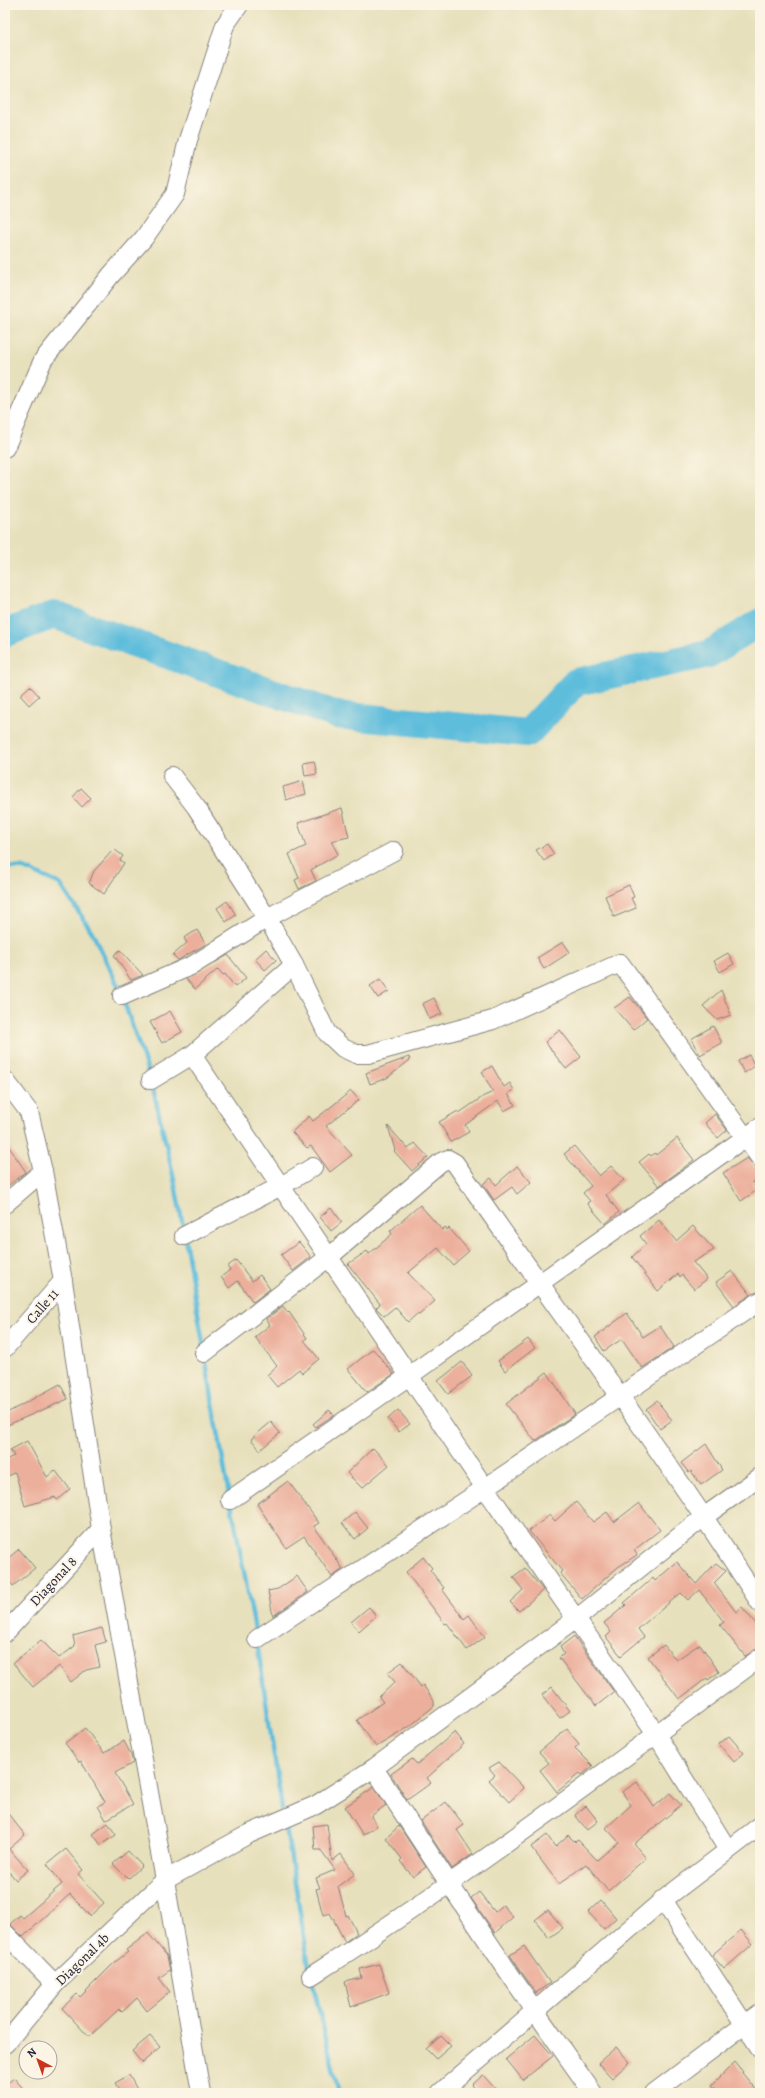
<svg xmlns="http://www.w3.org/2000/svg" width="765" height="2098" viewBox="0 0 765 2098" font-family="Alegreya,serif">
<style>
.lines{fill:none;stroke-linecap:round;stroke-linejoin:round}
.stream{stroke:#5ebddc;stroke-width:4.5}
.river{stroke:#5ebddc;stroke-width:28}
.building{fill:#ecaf9b}
.minor-casing{stroke:#84817c;stroke-width:20}
.minor{stroke:#fff;stroke-width:18}
.labels{text-anchor:middle;stroke-width:4;stroke-linejoin:round;paint-order:stroke}
.street-label{font-size:14px;fill:#22223b;stroke:#fcf5e5}
</style>
<rect width="100%" height="100%" fill="#fcf5e5"/>
<filter id="ink" filterUnits="userSpaceOnUse"><feTurbulence type="fractalNoise" baseFrequency=".025" numOctaves="2"/><feDisplacementMap in="SourceGraphic" scale="8" xChannelSelector="R" yChannelSelector="G"/><feConvolveMatrix kernelMatrix="1 2 1 2 8 2 1 2 1" color-interpolation-filters="sRGB"/></filter>
<filter id="wash" filterUnits="userSpaceOnUse"><feTurbulence type="fractalNoise" baseFrequency=".012" numOctaves="4" result="noise"/><feDisplacementMap in="SourceGraphic" scale="16" xChannelSelector="R" yChannelSelector="G"/><feGaussianBlur stdDeviation="0.9" result="paint"/><feColorMatrix in="noise" values="0 0 0 0 0 0 0 0 0 0 0 0 0 0 0 0 0 1.4 0 .05"/><feComposite in="paint" operator="in"/></filter>
<g filter="url(#wash)">
<rect width="100%" height="100%" fill="#e7e0bc"/>
<g class="lines">
<g class="stream">
<polyline points="5,867 24,868 60,884 92,932 121,992"/>
<polyline points="123,999 150,1077"/>
<polyline points="152,1084 174,1179 184,1231"/>
<polyline points="185,1239 204,1348"/>
<polyline points="205,1357 229,1495"/>
<polyline points="231,1503 256,1635"/>
<polyline points="257,1642 283,1815"/>
<polyline points="285,1822 310,1973"/>
<polyline points="312,1980 339,2093"/>
</g>
<polyline class="river" points="5,633 54,615 337,715 528,733 576,682 709,654 760,622"/>
</g>
<g id="blocks">
<g class="building">
<polygon points="30,686 39,696 29,705 20,695"/>
<polygon points="314,761 317,774 305,776 303,763"/>
<polygon points="303,781 306,794 286,800 283,787"/>
<polygon points="81,788 91,798 82,807 73,797"/>
<polygon points="342,808 349,837 331,841 338,854 311,870 316,881 299,889 295,880 299,878 289,854 306,846 298,823"/>
<polygon points="547,844 554,854 544,861 536,850"/>
<polygon points="114,849 123,856 120,860 124,863 104,894 89,883 94,871"/>
<polygon points="629,885 634,897 631,898 636,908 614,917 605,896"/>
<polygon points="227,901 236,915 226,922 217,908"/>
<polygon points="197,930 206,944 178,960 173,955 187,943 184,938"/>
<polygon points="563,942 570,952 544,969 537,958"/>
<polygon points="266,949 276,960 265,970 255,959"/>
<polygon points="120,950 142,974 143,975 131,980 114,955"/>
<polygon points="728,953 734,964 720,972 714,961"/>
<polygon points="228,955 246,978 235,987 225,974 223,975 218,969 195,989 186,979"/>
<polygon points="380,979 389,991 378,998 370,986"/>
<polygon points="721,990 731,1015 717,1020 703,1006"/>
<polygon points="630,997 647,1018 633,1030 614,1008"/>
<polygon points="434,998 442,1014 429,1019 422,1004"/>
<polygon points="170,1011 182,1032 162,1043 150,1022"/>
<polygon points="713,1026 722,1043 700,1055 691,1039"/>
<polygon points="560,1030 581,1057 566,1069 545,1042"/>
<polygon points="749,1055 755,1066 744,1073 738,1061"/>
<polygon points="409,1057 410,1060 387,1078 370,1084 366,1073"/>
<polygon points="492,1066 504,1087 510,1083 514,1090 508,1094 515,1105 504,1111 498,1101 465,1125 469,1132 451,1142 439,1122 458,1111 459,1113 484,1096 493,1092 482,1072"/>
<polygon points="351,1091 359,1100 326,1126 352,1155 330,1172 311,1146 307,1148 292,1132 309,1116 313,1121"/>
<polygon points="715,1114 727,1130 718,1138 705,1123"/>
<polygon points="388,1126 408,1149 415,1143 428,1157 412,1171 394,1151 395,1150"/>
<polygon points="677,1138 694,1160 659,1186 639,1162 649,1154 651,1156 655,1153 656,1155"/>
<polygon points="5,1141 26,1172 5,1188"/>
<polygon points="574,1146 599,1176 611,1166 624,1180 606,1195 619,1212 605,1224 587,1203 590,1201 583,1193 591,1186 564,1154"/>
<polygon points="747,1158 755,1167 760,1168 760,1176 752,1182 757,1190 741,1201 723,1173"/>
<polygon points="517,1166 531,1182 517,1194 512,1187 494,1200 483,1184 491,1178 496,1185"/>
<polygon points="420,1205 442,1230 445,1227 447,1230 449,1228 469,1251 453,1265 438,1248 408,1273 435,1301 419,1315 417,1314 408,1322 395,1307 384,1316 376,1308 380,1304 348,1264 367,1251 369,1254 392,1234 390,1231"/>
<polygon points="331,1208 342,1222 331,1231 320,1217"/>
<polygon points="659,1220 676,1241 693,1226 714,1250 693,1262 707,1279 694,1289 682,1275 680,1277 678,1274 658,1291 632,1257 646,1244 640,1236"/>
<polygon points="299,1242 311,1257 293,1271 281,1255"/>
<polygon points="236,1260 252,1281 260,1275 270,1289 253,1302 238,1281 229,1288 221,1277 230,1270 227,1267"/>
<polygon points="732,1271 751,1295 734,1306 716,1282"/>
<polygon points="283,1306 288,1313 289,1312 307,1338 304,1340 319,1359 302,1373 299,1369 277,1387 267,1375 277,1366 255,1337 270,1325 266,1319"/>
<polygon points="627,1313 643,1337 660,1326 674,1347 642,1368 622,1339 604,1351 595,1337"/>
<polygon points="528,1339 535,1348 505,1371 498,1361"/>
<polygon points="373,1349 394,1374 367,1392 348,1369"/>
<polygon points="462,1362 472,1376 448,1394 438,1381"/>
<polygon points="547,1372 575,1414 535,1441 506,1404"/>
<polygon points="60,1384 68,1399 5,1426 5,1414"/>
<polygon points="657,1401 672,1420 660,1429 646,1409"/>
<polygon points="329,1410 334,1415 316,1427 313,1424"/>
<polygon points="398,1410 410,1424 399,1432 388,1419"/>
<polygon points="271,1422 280,1433 260,1450 251,1439"/>
<polygon points="27,1441 47,1477 55,1470 70,1489 57,1500 55,1497 25,1506 15,1472 5,1478 5,1460 14,1456 10,1450"/>
<polygon points="706,1444 722,1470 701,1485 691,1471 689,1473 681,1463"/>
<polygon points="373,1448 389,1465 362,1488 347,1473"/>
<polygon points="288,1481 319,1523 314,1526 343,1569 332,1577 304,1536 286,1548 257,1504"/>
<polygon points="576,1502 593,1522 607,1512 614,1522 639,1503 660,1530 634,1550 637,1555 618,1567 582,1599 560,1573 562,1571 529,1531 550,1515 555,1521"/>
<polygon points="355,1512 368,1528 355,1539 342,1523"/>
<polygon points="19,1549 35,1568 13,1586 5,1576 5,1561"/>
<polygon points="423,1557 432,1568 430,1570 444,1588 442,1589 464,1619 469,1615 485,1637 467,1650 447,1623 445,1624 406,1572"/>
<polygon points="677,1562 696,1584 716,1563 726,1571 714,1583 736,1612 742,1607 760,1629 760,1648 745,1656 720,1625 724,1622 699,1590 688,1600 681,1593 638,1629 644,1637 621,1656 606,1637 611,1632 604,1623 626,1605 624,1603 653,1578 655,1581"/>
<polygon points="525,1568 543,1590 519,1611 510,1602 523,1590 513,1577"/>
<polygon points="297,1576 308,1592 273,1616 268,1591 278,1589"/>
<polygon points="369,1607 376,1616 359,1631 351,1622"/>
<polygon points="102,1628 106,1642 95,1645 100,1667 86,1670 71,1682 59,1666 33,1687 13,1663 41,1640 59,1658 75,1646 73,1636"/>
<polygon points="574,1636 614,1692 596,1706 559,1658 564,1654 560,1647"/>
<polygon points="700,1644 719,1672 708,1680 707,1678 679,1699 648,1657 664,1645 676,1660"/>
<polygon points="402,1662 421,1687 423,1685 434,1701 434,1706 409,1727 376,1747 357,1720 383,1702 379,1697 395,1682 387,1673"/>
<polygon points="552,1687 570,1711 560,1718 542,1695"/>
<polygon points="85,1728 104,1753 124,1741 131,1755 133,1763 115,1773 133,1804 106,1820 98,1806 105,1802 81,1761 79,1762 65,1743"/>
<polygon points="567,1729 579,1744 575,1748 593,1766 582,1775 580,1773 557,1792 540,1770 549,1763 539,1752"/>
<polygon points="455,1732 464,1744 427,1778 431,1783 407,1800 391,1774 412,1759 417,1764"/>
<polygon points="729,1736 744,1753 734,1762 719,1744"/>
<polygon points="499,1762 524,1788 509,1802 489,1780 495,1775 489,1768"/>
<polygon points="637,1782 654,1807 670,1793 681,1805 634,1844 646,1858 608,1891 586,1864 559,1884 531,1847 547,1835 555,1847 568,1835 575,1842 578,1840 597,1860 619,1842 606,1828 631,1805 622,1792"/>
<polygon points="374,1787 386,1805 371,1816 377,1826 363,1835 345,1807"/>
<polygon points="446,1802 464,1825 457,1830 473,1854 452,1869 421,1821"/>
<polygon points="586,1806 598,1821 587,1830 575,1815"/>
<polygon points="5,1810 25,1835 9,1849 28,1870 16,1880 5,1867"/>
<polygon points="108,1823 116,1835 101,1845 93,1834"/>
<polygon points="327,1824 332,1861 341,1854 355,1874 338,1886 346,1916 348,1915 357,1933 345,1942 330,1913 323,1915 316,1889 320,1888 316,1878 335,1870 321,1850 315,1850 313,1826"/>
<polygon points="399,1826 426,1867 413,1877 400,1861 402,1859 386,1838"/>
<polygon points="66,1849 83,1870 78,1874 104,1903 90,1916 70,1894 23,1937 10,1924 20,1915 23,1918 62,1884 47,1864"/>
<polygon points="128,1851 142,1866 128,1879 113,1864"/>
<polygon points="479,1892 495,1912 503,1905 513,1917 495,1933 471,1898"/>
<polygon points="601,1900 616,1918 604,1929 588,1912"/>
<polygon points="548,1910 563,1928 549,1938 535,1920"/>
<polygon points="741,1930 753,1944 724,1969 712,1955"/>
<polygon points="148,1933 167,1956 170,1970 159,1978 170,1992 147,2011 137,1998 122,2012 119,2009 89,2037 62,2008 77,1994 80,1997 114,1963 128,1952 126,1950"/>
<polygon points="524,1946 550,1983 536,1993 510,1955"/>
<polygon points="379,1964 389,1993 351,2007 345,1982 362,1978 360,1969"/>
<polygon points="535,2035 553,2056 523,2080 506,2059"/>
<polygon points="150,2036 160,2047 142,2063 132,2051"/>
<polygon points="441,2036 451,2046 436,2059 426,2049"/>
<polygon points="616,2047 630,2062 612,2078 598,2063"/>
<polygon points="735,2062 743,2072 742,2073 759,2093 719,2093 712,2085"/>
<polygon points="129,2075 139,2093 121,2093 115,2083"/>
<polygon points="483,2075 499,2093 479,2093 472,2085"/>
<polygon points="14,2078 27,2093 5,2093 5,2085"/>
</g>
</g>
</g>
<g filter="url(#ink)">
<use href="#blocks" fill-opacity="0" stroke="#84817c" stroke-width="1"/>
<g class="lines">
<defs>
<g id="minor">
<polyline points="5,448 43,360 111,275 144,238 175,194 188,140 225,25 239,5"/>
<polyline points="172,776 196,807 267,918 294,965 327,1033 343,1048 356,1054 368,1054 493,1020 620,963 760,1158"/>
<polyline points="122,996 193,965 267,918 394,851"/>
<polyline points="192,1055 294,965"/>
<polyline points="5,1080 29,1112 43,1171 63,1281 101,1529 165,1880 201,2093"/>
<polyline points="151,1080 192,1055 485,1488 656,1734 728,1850"/>
<polyline points="5,1204 43,1171"/>
<polyline points="184,1236 281,1186 313,1167"/>
<polyline points="5,1348 63,1281"/>
<path d="M204 1353 329 1257 441 1162 448 1159 455 1163C556 1309 664 1452 760 1603"/>
<polyline points="230,1500 409,1376 760,1127"/>
<polyline points="5,1633 101,1529"/>
<polyline points="257,1639 485,1488 760,1301"/>
<path d="M374 1768C445 1879 517 1987 593 2093"/>
<polyline points="663,1900 760,2048"/>
<polyline points="5,1933 55,1984"/>
<path d="M311 1976C465 1878 612 1766 760 1658"/>
<polyline points="5,2044 55,1984 165,1880 249,1834 316,1805 374,1768 576,1619 705,1516 760,1477"/>
<polyline points="440,2093 663,1900 760,1826"/>
<polyline points="654,2093 760,2013"/>
</g>
</defs>
<use href="#minor" class="minor-casing"/>
<use href="#minor" class="minor"/>
</g>
</g>
<g class="labels">
<g class="street-label">
<text transform="translate(42 1306) rotate(-49)" y="5">Calle 11</text>
<text transform="translate(53 1581) rotate(-47)" y="5">Diagonal 8</text>
<text transform="translate(82 1959) rotate(-44)" y="5">Diagonal 4b</text>
</g>
</g>
<rect width="765" height="2098" fill="none" stroke="#fcf5e5" stroke-width="20"/>
<g transform="translate(38 2060) rotate(319)"><circle r="19" fill="#fcf5e5" stroke="#a5a1a1"/>
<path d="M0-3L7 15L0 10L-7 15Z" fill="#c8321e"/>
<text y="-6" font-size="11" font-weight="bold" text-anchor="middle" fill="#22223b">N</text>
</g>
</svg>
